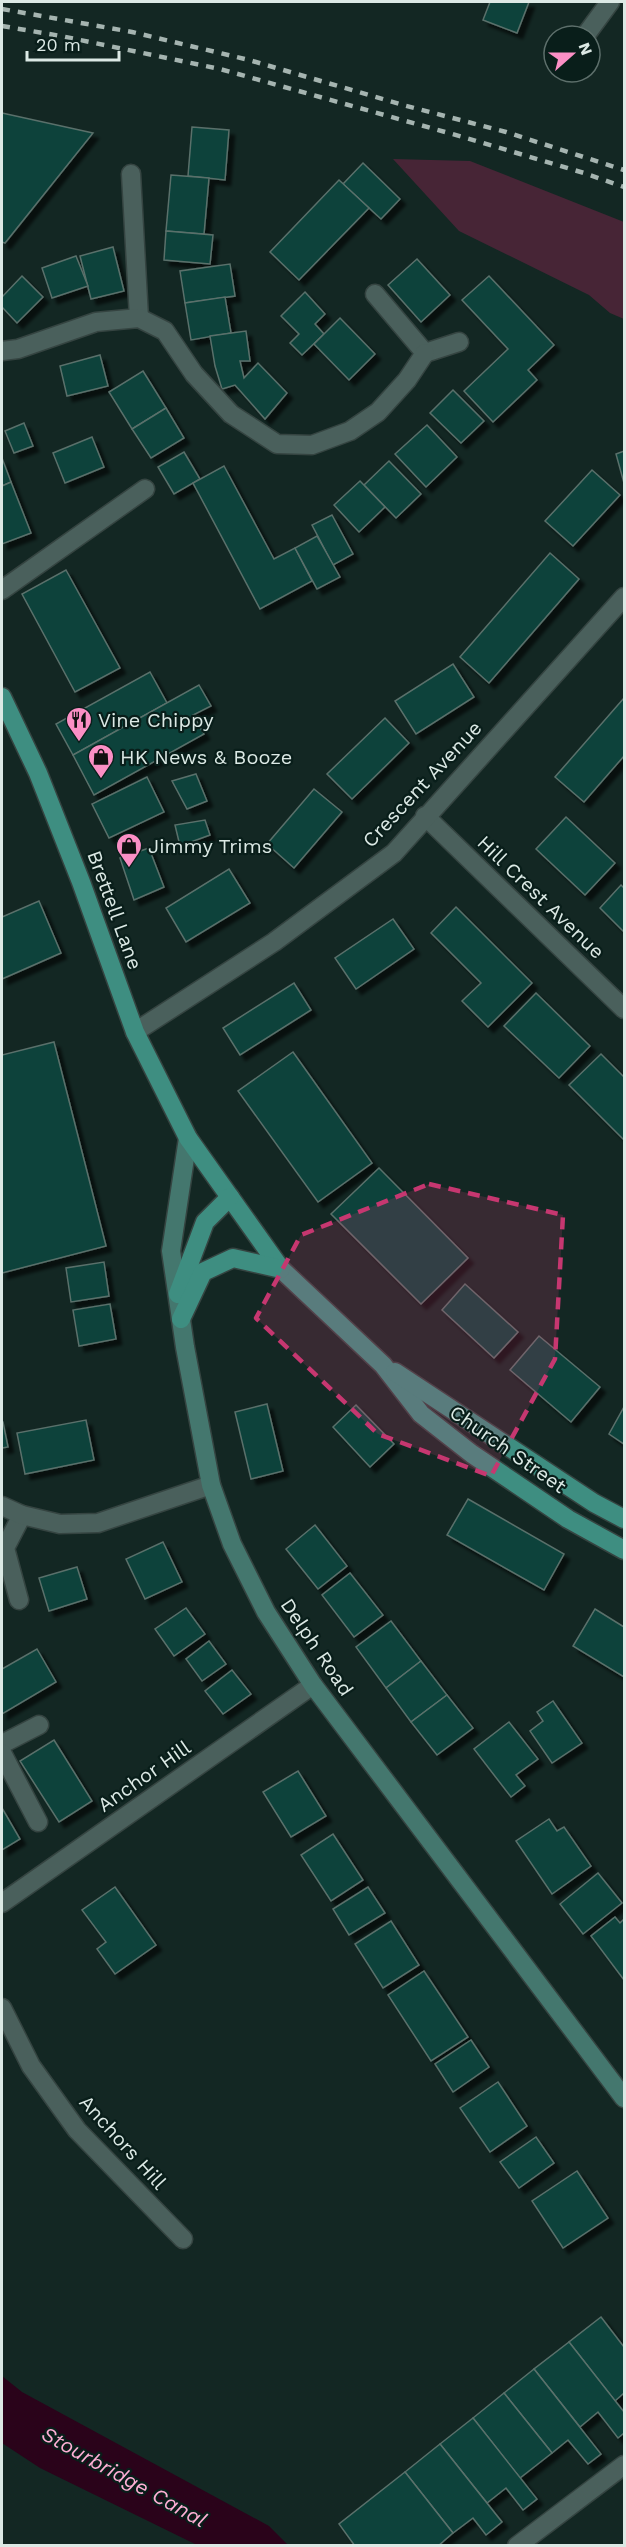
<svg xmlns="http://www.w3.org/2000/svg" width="626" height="2547" viewBox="0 0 626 2547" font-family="'Work Sans',sans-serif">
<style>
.green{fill:#472536}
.water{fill:#2a031a}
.building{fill:#09433b;stroke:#5a706b;stroke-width:1.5;filter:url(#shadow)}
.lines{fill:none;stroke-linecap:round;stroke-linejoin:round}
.service-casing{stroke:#354441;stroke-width:21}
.minor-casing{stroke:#354441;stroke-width:21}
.secondary-casing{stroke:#354441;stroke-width:21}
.primary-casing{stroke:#354441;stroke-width:21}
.service{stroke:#4a605c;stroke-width:18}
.minor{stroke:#4a605c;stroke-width:18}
.secondary{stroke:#44776e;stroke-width:18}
.primary{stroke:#3e8e81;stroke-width:18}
.rail{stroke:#a5b4b0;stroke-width:4.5;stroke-dasharray:8 8;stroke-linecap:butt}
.marked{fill:#c63770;fill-opacity:0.2;stroke:#c63770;stroke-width:4.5;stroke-dasharray:12 8;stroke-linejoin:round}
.labels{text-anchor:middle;stroke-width:4.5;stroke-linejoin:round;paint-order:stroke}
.poi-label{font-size:20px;fill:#dce9e5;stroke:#091e1a;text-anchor:start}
.street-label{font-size:20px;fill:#dce9e5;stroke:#091e1a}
.water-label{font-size:21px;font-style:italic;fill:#feafd5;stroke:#091e1a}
</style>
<defs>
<filter id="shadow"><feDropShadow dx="5.5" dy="5.5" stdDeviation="1.5" flood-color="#0009"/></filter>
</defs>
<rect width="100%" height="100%" fill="#132723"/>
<polygon class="green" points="393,159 470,161 624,222 624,319 610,313 589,295 459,231"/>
<polygon class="water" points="2,2376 22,2392 269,2526 288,2545 197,2545 40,2468 2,2443"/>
<g class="building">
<polygon points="490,2 529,2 517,33 483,20"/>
<polygon points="2,113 93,133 5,243 2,242"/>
<polygon points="192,127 229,130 225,180 188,176"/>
<polygon points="363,163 400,199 381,219 343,184"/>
<polygon points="171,175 209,178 204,234 166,231"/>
<polygon points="339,180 369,208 299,280 270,252"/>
<polygon points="166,231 213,235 210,264 164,260"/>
<polygon points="113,247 124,291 91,299 80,256"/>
<polygon points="76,256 88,286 52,298 42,268"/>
<polygon points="417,259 450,295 421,322 388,285"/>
<polygon points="230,264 235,296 185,303 180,271"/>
<polygon points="22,276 43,297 17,323 2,307 2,297"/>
<polygon points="489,276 554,345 528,370 537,380 493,422 464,391 508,349 462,300"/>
<polygon points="305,292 325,314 315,324 324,334 302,355 290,343 299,334 281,316"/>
<polygon points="225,297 231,333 191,340 185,303"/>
<polygon points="340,318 375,354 349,380 314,344"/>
<polygon points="246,331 250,361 240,361 244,378 258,363 287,393 265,419 235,385 222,389 215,366 210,336"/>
<polygon points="100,355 108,386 67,396 60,366"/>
<polygon points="143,371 166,408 132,429 109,392"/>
<polygon points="453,390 484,421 461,443 430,413"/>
<polygon points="166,408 184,438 151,458 132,429"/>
<polygon points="24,423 33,446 14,453 5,431"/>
<polygon points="427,425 457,457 426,487 395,454"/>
<polygon points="92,437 104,467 65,483 53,453"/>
<polygon points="624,451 624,483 616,454"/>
<polygon points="184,452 200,479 174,494 158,467"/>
<polygon points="2,458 11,482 2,486"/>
<polygon points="389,461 421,494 396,518 364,485"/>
<polygon points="224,466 274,559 295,548 312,581 260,609 193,483"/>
<polygon points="592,470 620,495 573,546 545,521"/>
<polygon points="360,481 385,507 359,532 334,505"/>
<polygon points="11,482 31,533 2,544 2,486"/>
<polygon points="332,515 353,554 333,565 312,525"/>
<polygon points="317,536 340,577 317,589 295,548"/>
<polygon points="550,553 579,579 489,683 460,657"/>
<polygon points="66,570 120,668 75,692 22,594"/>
<polygon points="453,664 474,697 416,734 395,701"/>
<polygon points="150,672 167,703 73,755 56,724"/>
<polygon points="199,685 211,706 193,715 204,734 94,795 73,755"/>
<polygon points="624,698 624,756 584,802 555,777"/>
<polygon points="385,718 409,743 352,799 327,774"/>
<polygon points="196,774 207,801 187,809 172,781"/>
<polygon points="147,777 164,812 109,838 92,804"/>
<polygon points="314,789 342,812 294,868 267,844"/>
<polygon points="566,817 615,863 585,895 536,849"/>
<polygon points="205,820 210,835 180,846 175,825"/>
<polygon points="149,848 164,887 134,900 120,858"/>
<polygon points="229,869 250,903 186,942 166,908"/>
<polygon points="621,885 624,888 624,932 600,908"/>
<polygon points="39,901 61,953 2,979 2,917"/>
<polygon points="456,907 532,983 488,1027 462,1001 481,983 431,933"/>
<polygon points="393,919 414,949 356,989 335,958"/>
<polygon points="294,983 311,1010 240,1055 223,1028"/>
<polygon points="536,993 590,1046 559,1078 504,1026"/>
<polygon points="54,1042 106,1246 2,1273 2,1055"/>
<polygon points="293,1052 372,1163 318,1202 238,1091"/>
<polygon points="601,1054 624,1077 624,1140 569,1085"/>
<polygon points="379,1168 468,1258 421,1304 331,1214"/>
<polygon points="104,1262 109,1296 71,1302 66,1268"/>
<polygon points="465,1284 518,1332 494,1358 442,1310"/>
<polygon points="110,1304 116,1339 79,1346 73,1310"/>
<polygon points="539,1336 600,1387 571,1422 510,1370"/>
<polygon points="267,1404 283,1471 251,1479 235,1412"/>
<polygon points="356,1405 394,1444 370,1467 333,1427"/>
<polygon points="624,1407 624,1444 609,1434"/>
<polygon points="86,1420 94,1460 25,1474 17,1433"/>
<polygon points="2,1422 3,1422 8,1447 2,1448"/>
<polygon points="468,1499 564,1554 544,1590 447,1535"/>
<polygon points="315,1525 347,1566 318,1589 286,1549"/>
<polygon points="163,1542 182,1582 145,1599 126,1559"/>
<polygon points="77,1567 87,1599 49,1611 39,1578"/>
<polygon points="350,1573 383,1615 354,1637 322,1595"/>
<polygon points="186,1608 205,1634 174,1656 155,1629"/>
<polygon points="595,1609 624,1627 624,1677 573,1646"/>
<polygon points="391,1621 421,1661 386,1688 356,1647"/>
<polygon points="209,1641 226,1664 202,1681 186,1659"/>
<polygon points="37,1649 56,1682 2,1714 2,1669"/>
<polygon points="421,1661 447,1695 411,1722 386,1688"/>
<polygon points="232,1670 251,1694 223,1714 205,1691"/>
<polygon points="447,1695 473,1728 437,1755 411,1722"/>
<polygon points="553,1701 582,1743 552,1763 530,1731 543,1721 537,1712"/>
<polygon points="509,1722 538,1759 516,1775 525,1786 511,1797 474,1749"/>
<polygon points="54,1740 92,1801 59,1822 20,1761"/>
<polygon points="298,1771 326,1816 291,1837 263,1792"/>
<polygon points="2,1808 20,1839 2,1850"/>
<polygon points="549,1819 557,1831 564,1827 591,1866 552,1894 516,1841"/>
<polygon points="333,1834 363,1880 331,1901 301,1855"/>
<polygon points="598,1873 622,1903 583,1934 560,1904"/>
<polygon points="115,1887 156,1945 115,1974 97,1949 106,1942 82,1910"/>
<polygon points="368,1887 385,1913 349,1935 333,1909"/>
<polygon points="615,1917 620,1923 624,1919 624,1980 591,1936"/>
<polygon points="391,1921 419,1965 383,1988 355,1944"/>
<polygon points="424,1971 468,2037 431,2061 388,1995"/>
<polygon points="471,2040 489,2067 453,2092 435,2064"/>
<polygon points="498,2082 527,2126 490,2152 460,2108"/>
<polygon points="536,2137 554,2163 519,2188 500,2162"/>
<polygon points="577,2171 608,2218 563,2248 532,2201"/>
<polygon points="601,2317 624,2347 624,2393 615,2401 569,2342"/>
<polygon points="569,2342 624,2412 624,2433 618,2438 598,2412 580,2427 534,2369"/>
<polygon points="534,2369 601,2454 588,2464 568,2440 552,2453 504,2393"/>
<polygon points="504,2393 552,2453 520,2478 473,2418"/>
<polygon points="473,2418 537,2499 523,2510 506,2488 487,2503 440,2444"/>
<polygon points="440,2444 502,2522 486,2535 473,2518 453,2533 405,2472"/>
<polygon points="405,2472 453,2533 438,2546 355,2546 339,2524"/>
</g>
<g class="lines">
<defs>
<g id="service">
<polyline points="131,174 139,318"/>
<polyline points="19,1600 5,1548 22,1515"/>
<polyline points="2,1744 39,1725"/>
<polyline points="2,1753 38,1822"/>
<polyline points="2,1903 313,1685"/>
<polyline points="2,2008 31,2066 77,2130 183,2239"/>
<polyline points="517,2546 624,2465"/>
</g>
<g id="minor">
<polyline points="585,36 610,2"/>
<polyline points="375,294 425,353 459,342"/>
<polyline points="2,351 18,349 96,322 139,318 165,331 194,374 231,414 277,444 312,445 350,431 378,412 407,380 425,353"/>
<polyline points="2,590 145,489"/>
<polyline points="425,816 624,1009"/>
<polyline points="135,1032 274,942 394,853 624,597"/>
<polyline points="2,1506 22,1515 60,1524 98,1523 211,1485"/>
</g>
<polyline id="secondary" points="188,1138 171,1251 185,1347 211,1485 232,1544 266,1612 313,1685 624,2098"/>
<g id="primary">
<polyline points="2,697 38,773 81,882 135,1032 188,1138 281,1269 383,1365 421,1414 472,1454 568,1519 624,1550"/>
<polyline points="178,1294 205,1222 230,1197"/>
<polyline points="181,1319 203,1272 233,1258 281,1269"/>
<polyline points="395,1372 594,1503 624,1519"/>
</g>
</defs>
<use href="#service" class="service-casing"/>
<use href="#minor" class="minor-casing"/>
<use href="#secondary" class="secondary-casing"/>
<use href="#primary" class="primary-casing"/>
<use href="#service" class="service"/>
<use href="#minor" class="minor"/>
<use href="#secondary" class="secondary"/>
<use href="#primary" class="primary"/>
<g class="rail">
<polyline points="2,9 132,32 249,60 403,105 506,132 624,170"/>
<polyline points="2,26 61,36 220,69 463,137 584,173 624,187"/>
</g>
</g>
<path class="marked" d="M429 1184 563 1215 555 1359 491 1476 378 1434 256 1318 301 1235Z"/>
<defs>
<symbol id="restaurant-pin" viewBox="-11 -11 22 30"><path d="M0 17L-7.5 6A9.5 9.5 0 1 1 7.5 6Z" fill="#fb8fc5" stroke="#091e1a"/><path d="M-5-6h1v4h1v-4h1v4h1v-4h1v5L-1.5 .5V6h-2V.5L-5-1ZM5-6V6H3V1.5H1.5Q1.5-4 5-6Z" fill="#111"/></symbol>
<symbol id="shop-pin" viewBox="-11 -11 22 30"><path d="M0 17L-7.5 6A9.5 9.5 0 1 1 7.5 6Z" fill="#fb8fc5" stroke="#091e1a"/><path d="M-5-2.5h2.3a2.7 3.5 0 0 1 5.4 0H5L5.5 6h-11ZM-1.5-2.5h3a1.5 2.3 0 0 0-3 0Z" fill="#111"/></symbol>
</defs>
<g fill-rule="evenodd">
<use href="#restaurant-pin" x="64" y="705" width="30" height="40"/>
<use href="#shop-pin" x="86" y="742" width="30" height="40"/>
<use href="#shop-pin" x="114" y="831" width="30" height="40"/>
</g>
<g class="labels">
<g class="poi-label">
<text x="98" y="727">Vine Chippy</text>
<text x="120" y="764">HK News &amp; Booze</text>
<text x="148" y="853">Jimmy Trims</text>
</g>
<g class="street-label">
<text transform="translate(422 784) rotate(-47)" y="7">Crescent Avenue</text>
<text transform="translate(541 897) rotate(44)" y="7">Hill Crest Avenue</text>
<text transform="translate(115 910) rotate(70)" y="7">Brettell Lane</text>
<text transform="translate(508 1449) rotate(35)" y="7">Church Street</text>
<text transform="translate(317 1647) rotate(56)" y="7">Delph Road</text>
<text transform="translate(144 1776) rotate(-35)" y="7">Anchor Hill</text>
<text transform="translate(123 2142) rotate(48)" y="7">Anchors Hill</text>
</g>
<g class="water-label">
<text transform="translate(124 2477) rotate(29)" y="7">Stourbridge Canal</text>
</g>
</g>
<rect width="626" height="2547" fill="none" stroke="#dce9e5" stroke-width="6"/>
<g transform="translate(572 54) rotate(69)"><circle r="28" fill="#091e1a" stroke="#5d6f6b" stroke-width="1.5"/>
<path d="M0-4.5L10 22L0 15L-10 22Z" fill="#fb8fc5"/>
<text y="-9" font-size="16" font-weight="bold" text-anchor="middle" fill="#dce9e5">N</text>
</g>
<path d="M27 51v9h92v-9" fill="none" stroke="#dce9e5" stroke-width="3"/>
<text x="36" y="51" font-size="18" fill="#dce9e5" stroke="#091e1a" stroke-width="4.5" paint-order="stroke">20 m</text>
</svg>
